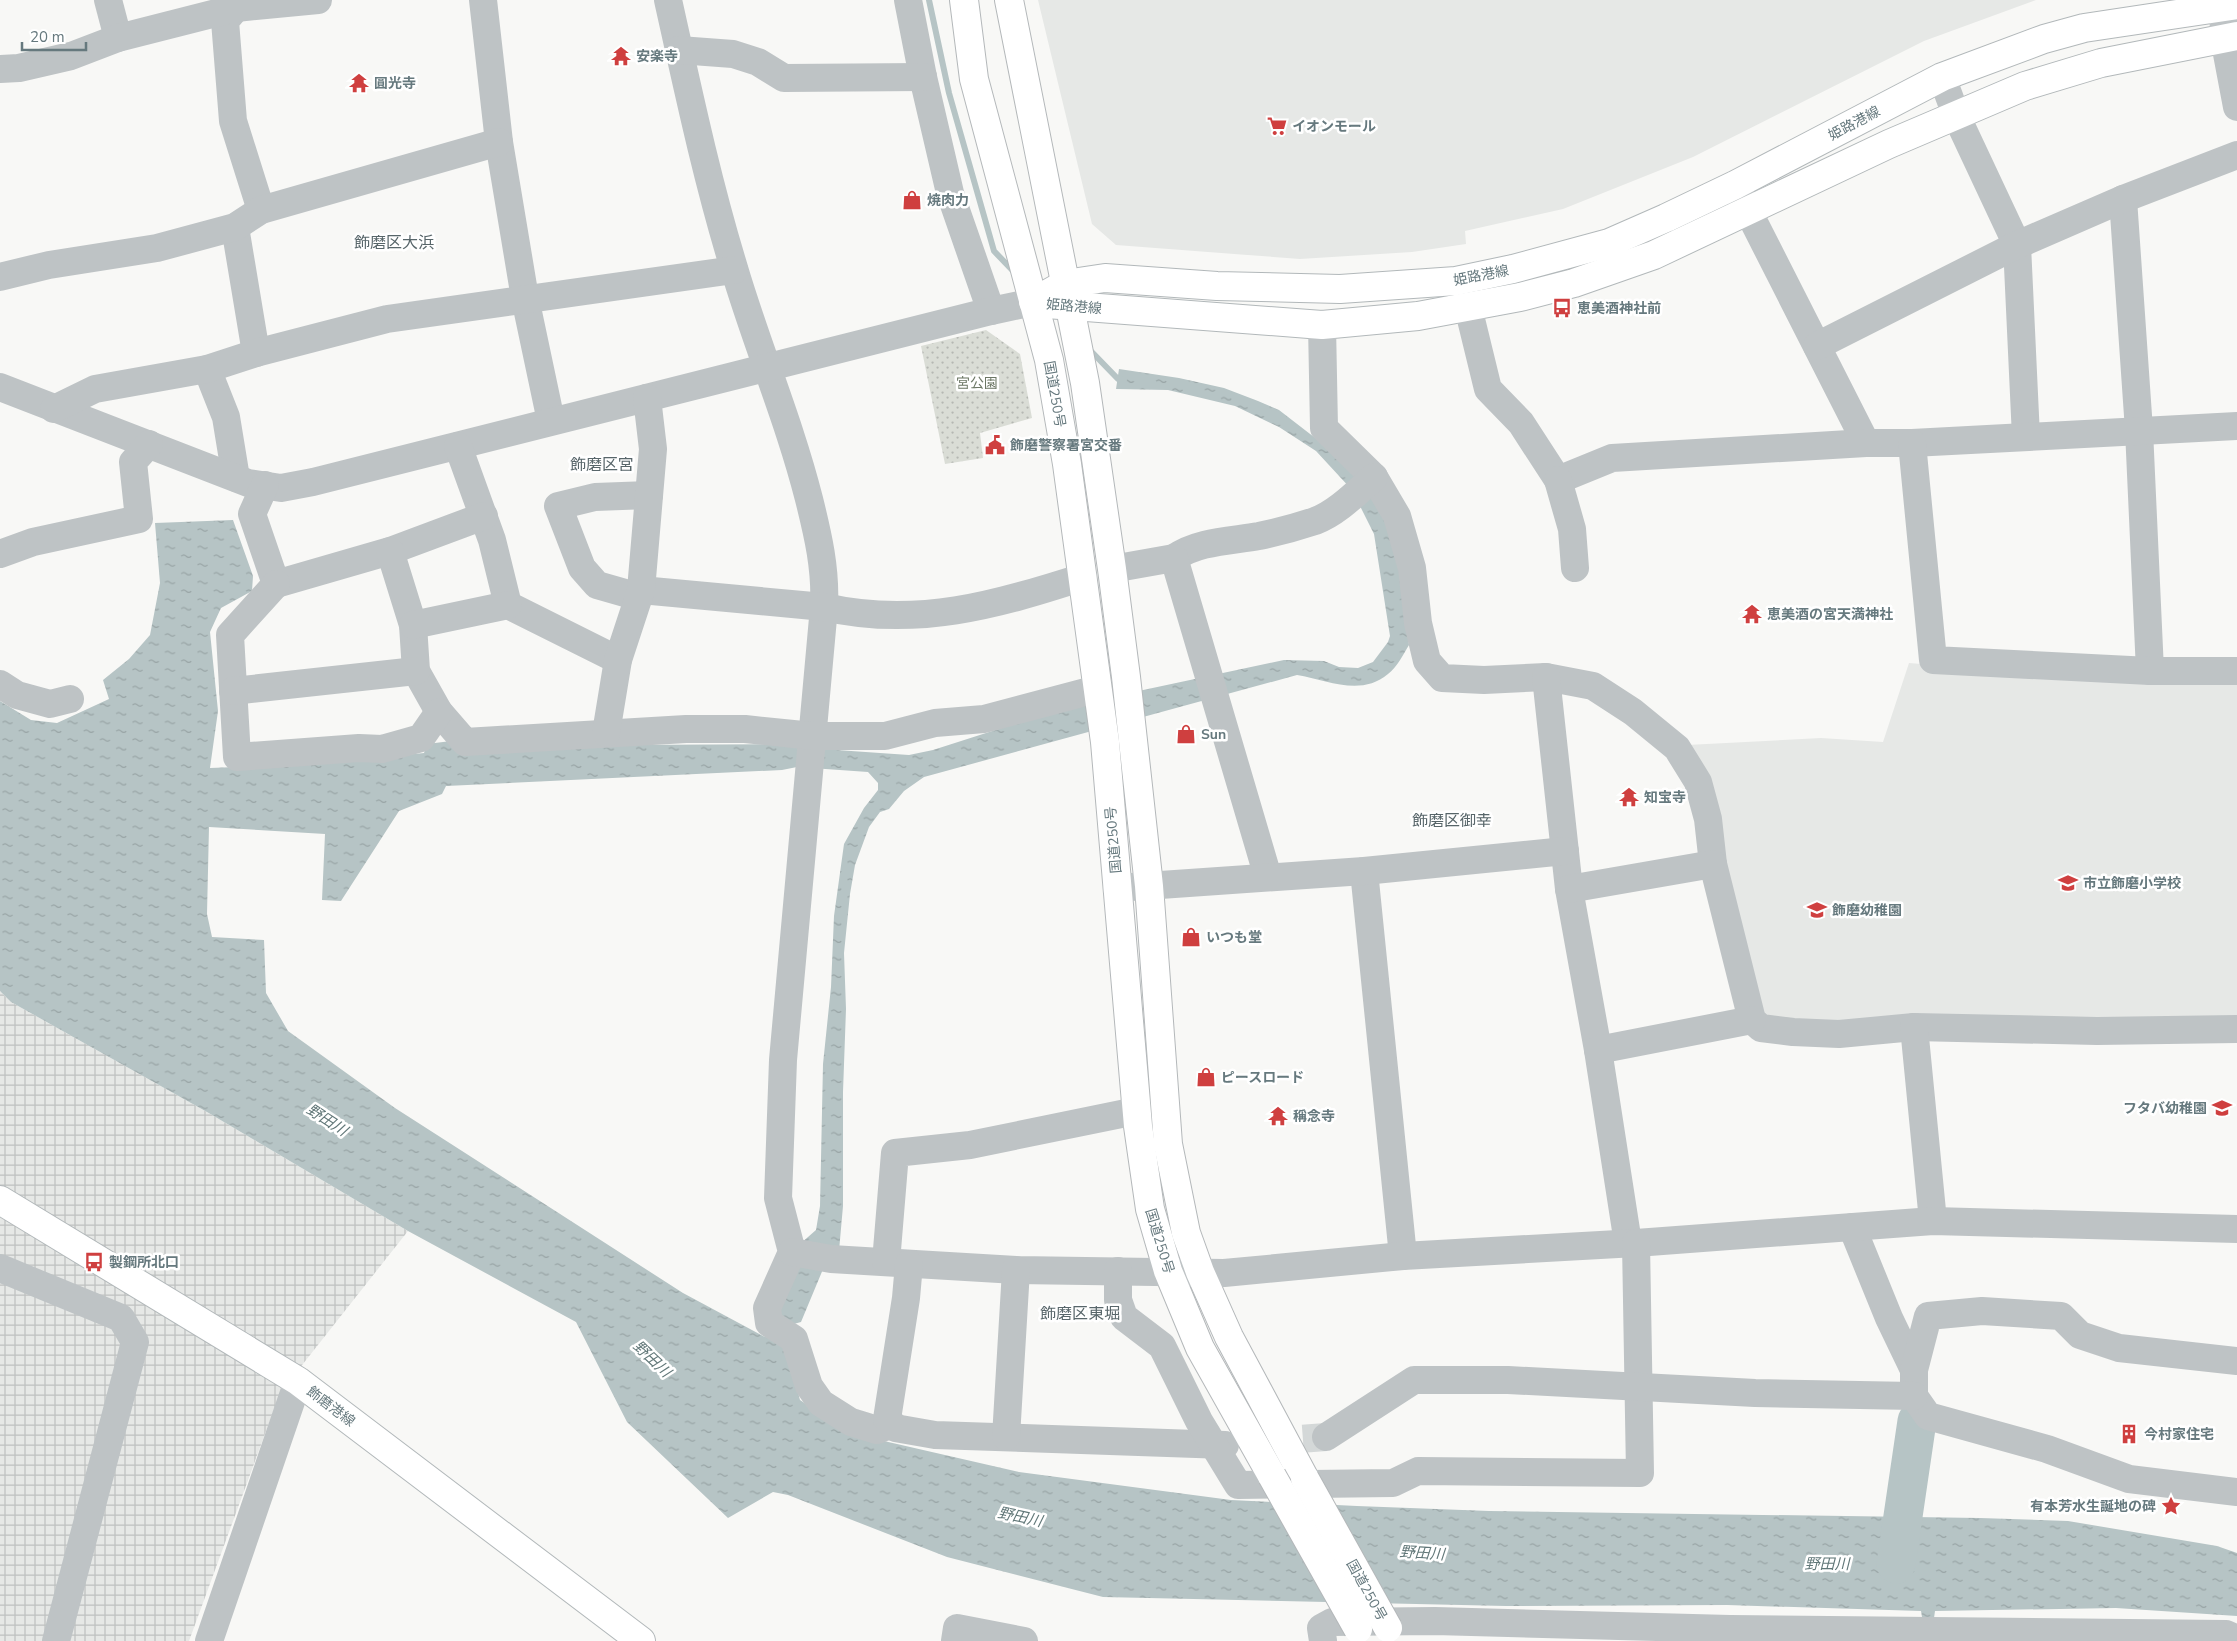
<svg xmlns="http://www.w3.org/2000/svg" width="2237" height="1641" viewBox="0 0 2237 1641" font-family="'Nunito Sans','Noto Sans JP',sans-serif">
<style>
.built{fill:#e6e8e6}
.industrial{fill:url(#industrial-grid)}
.grass{fill:url(#grass-dots)}
.water{fill:url(#water-ripples);fill-rule:evenodd}
.lines{fill:none;stroke-linecap:round;stroke-linejoin:round}
.stream{stroke:#b6c4c5;stroke-width:6}
.river{stroke:#b6c4c5;stroke-width:39}
.minor-tunnel{stroke:#d4d8d8;stroke-width:28;stroke-dasharray:28 14;stroke-linecap:butt}
.major-casing{stroke:#b2b8ba;stroke-width:30}
.highway-casing{stroke:#b4b8ba;stroke-width:30}
.minor{stroke:#bec3c5;stroke-width:28}
.major{stroke:#fff;stroke-width:28}
.highway{stroke:#fff;stroke-width:28}
.highway-bridge-casing{stroke:#b4b8ba;stroke-width:30;stroke-linecap:butt}
.highway-bridge{stroke:#fff;stroke-width:28}
.labels{text-anchor:middle;stroke-width:5;stroke-linejoin:round;paint-order:stroke}
.poi-label{font-size:14px;font-weight:bold;fill:#66797e;stroke:#fff;text-anchor:start}
.street-label{font-size:14px;fill:#66797e;stroke:#fff}
.park-label{font-size:14px;fill:#6c7765;stroke:#fff}
.water-label{font-size:15px;font-style:italic;fill:#617778;stroke:#fff}
.quarter-label{font-size:16px;fill:#58666a;stroke:#fff}
</style>
<defs>
<pattern id="industrial-grid" width="8" height="8" patternUnits="userSpaceOnUse" patternTransform="scale(1.25)"><rect width="8" height="8" fill="#e6e8e6"/><path d="M0 4h8M4 0v8" fill="none" stroke="#bec1c0"/></pattern>
<pattern id="grass-dots" width="8" height="8" patternUnits="userSpaceOnUse" patternTransform="scale(1.25)"><rect width="8" height="8" fill="#daddd6"/><path d="M2 2h.1M6 6h.1" fill="none" stroke="#b5b8b3" stroke-width="1.8" stroke-linecap="round"/></pattern>
<pattern id="water-ripples" width="26" height="14" patternUnits="userSpaceOnUse" patternTransform="scale(1.25)"><rect width="26" height="14" fill="#b6c4c5"/><path d="M2 4q2-2 4 0t4 0M15 11q2-2 4 0t4 0" fill="none" stroke="#98a4a5"/></pattern>
</defs>
<rect width="100%" height="100%" fill="#f8f8f6"/>
<g class="built">
<polygon points="1038,0 2036,0 1924,41 1693,157 1563,209 1465,231 1466,244 1412,252 1300,259 1116,245 1092,224"/>
<polygon points="1909,663 2143,682 2237,682 2237,1020 1832,1025 1761,1016 1687,745 1821,738 1883,742"/>
</g>
<polygon class="industrial" points="0,991 11,1002 207,1112 408,1231 280,1393 189,1641 0,1641"/>
<polygon class="grass" points="986,330 1020,354 1032,418 980,433 983,458 945,464 921,346"/>
<path class="water" d="M1119 369 1179 378 1224 388 1258 401 1279 410 1358 471 1398 541 1409 645C1403 655 1397 667 1388 674 1361 697 1327 680 1297 675L924 777 904 791 889 809 880 812 869 827 855 865 850 894 844 953 846 1009 843 1092V1206L839 1251 826 1262 801 1322 790 1325 785 1347 800 1400 849 1433 1019 1472 1231 1500 1357 1506 1489 1511 1980 1518 2068 1521 2217 1546 2237 1553V1616L2116 1608 1935 1611 1933 1625 1926 1641 1921 1611 1727 1605 1506 1606 1103 1597 947 1557 788 1495 773 1492 728 1518 627 1422 576 1322 408 1231 207 1112 11 1002 0 991V701L31 720 57 723 109 699 103 680 129 659 150 635 160 583 155 523 233 520 253 576 252 591 221 608 210 632 218 711 210 768 314 764 424 753 427 744 451 741 620 745 788 744 822 749 909 755 933 750 1073 705 1284 660 1324 661 1339 667 1358 668 1373 662 1388 642 1390 636 1374 534 1352 490 1316 451 1279 427 1235 406 1168 390 1116 389ZM797 767 868 772 878 783V790L864 808 844 844 834 916 831 987 823 1064 820 1206 816 1230 800 1244 765 1337 683 1293 395 1108 288 1031 266 993 264 940 212 937 207 914 209 827 325 834 322 900 341 901 399 811 442 794 446 786 782 770Z"/>
<g class="lines">
<g class="stream">
<polyline points="929,0 949,93 994,251 1016,274"/>
<polyline points="1087,347 1118,379 1124,380"/>
</g>
<polyline class="river" points="1896,1564 1917,1421"/>
<polyline class="minor-tunnel" points="1261,1442 1326,1437"/>
<defs>
<g id="major">
<polyline points="1033,302 1065,284 1105,278 1217,286 1340,289 1456,281 1513,269 1609,243 1666,218 1735,185 1942,77 2044,39 2084,28 2237,5"/>
<polyline points="1047,304 1322,325 1418,316 1520,297 1574,283 1654,255 1889,144 2025,86 2101,63 2237,36"/>
<polyline points="0,1200 298,1381 641,1641"/>
</g>
<g id="highway">
<polyline points="964,0 974,79 1049,360 1067,464 1105,742 1138,1126 1150,1209 1168,1271 1200,1348 1272,1476"/>
<polyline points="1009,0 1085,383 1112,569 1126,677 1149,886 1168,1144 1186,1233 1200,1272 1229,1337 1305,1479"/>
</g>
</defs>
<use href="#major" class="major-casing"/>
<use href="#highway" class="highway-casing"/>
<g class="minor">
<polyline points="108,0 118,38"/>
<polyline points="235,0 236,8 225,21 233,121 261,210"/>
<polyline points="483,0 499,142 525,298 551,421"/>
<path d="M668 0C688 90 707 180 734 268 757 346 789 420 809 499 818 535 826 569 824 607L783 1060 778 1198 792 1252 767 1308 769 1323 794 1339 809 1386 821 1403 851 1422 877 1430 892 1424"/>
<polyline points="908,0 923,77 950,193 991,311"/>
<polyline points="2223,0 2224,38 2237,107"/>
<polyline points="679,50 733,54 758,62 784,78 923,77"/>
<polyline points="0,69 19,68 71,56 118,38 236,8 318,0"/>
<polyline points="1942,77 1956,115 2017,245 2026,437"/>
<polyline points="1737,189 1866,443"/>
<polyline points="2123,199 2139,430 2150,671"/>
<polyline points="235,227 256,353"/>
<polyline points="0,277 49,265 157,248 235,227 261,210 499,142"/>
<polyline points="1468,307 1488,389 1521,423 1558,480 1612,458 1866,443 1912,443 2237,426"/>
<polyline points="1322,325 1324,428 1374,477 1397,516 1412,568 1418,623 1427,661 1442,678 1484,680 1546,677 1593,686 1633,712 1677,748 1698,782 1708,819 1713,864"/>
<polyline points="1817,346 2017,245 2123,199 2237,155"/>
<polyline points="207,369 226,417 236,478"/>
<polyline points="0,387 248,483 281,488 313,482 991,311 1033,302"/>
<polyline points="54,409 95,389 207,369 256,353 387,319 734,270"/>
<polyline points="1912,443 1933,660 2150,671 2237,671"/>
<polyline points="458,446 492,540 508,605 618,660"/>
<polyline points="1558,480 1572,529 1575,568"/>
<polyline points="265,485 252,514 276,584 390,551 484,516"/>
<polyline points="390,551 413,625 416,671 439,712 465,742 686,729 745,729 813,736 885,736 935,723 984,719 1097,689"/>
<polyline points="0,554 33,542 139,519 133,462 149,444"/>
<path d="M1174 558C1198 541 1231 541 1259 536 1278 532 1297 527 1315 521 1337 513 1357 492 1374 477"/>
<polyline points="1112,569 1174,558 1268,877"/>
<polyline points="276,584 230,635 237,757 359,748 382,749 421,738 439,712"/>
<path d="M641 590 824 607C916 628 997 605 1083 577"/>
<polyline points="639,597 597,585 582,568 558,506 595,497 649,495"/>
<polyline points="413,625 508,605"/>
<polyline points="1546,677 1569,889 1598,1050 1628,1243"/>
<polyline points="0,684 17,695 50,704 70,699"/>
<polyline points="233,691 416,671"/>
<polyline points="606,733 618,660 641,590 653,449 647,398"/>
<polyline points="1364,871 1403,1256"/>
<polyline points="1117,888 1364,871 1565,851"/>
<polyline points="1569,889 1713,864 1752,1020 1761,1028 1793,1032 1839,1034 1914,1027 2097,1031 2237,1029"/>
<polyline points="1914,1027 1933,1221"/>
<polyline points="1598,1050 1752,1020"/>
<polyline points="1852,1227 1889,1318 1914,1370 1914,1396 1928,1416 2047,1449 2129,1479 2237,1492"/>
<polyline points="792,1252 831,1259 1016,1270 1224,1273 1403,1256 1636,1243 1933,1221 2237,1229"/>
<polyline points="886,1262 895,1153 970,1145 1136,1111"/>
<polyline points="909,1264 906,1298 887,1419 895,1428 935,1435 1225,1445"/>
<polyline points="0,1268 121,1318 135,1342 56,1641"/>
<polyline points="1118,1271 1118,1300 1124,1317 1162,1346 1199,1421 1238,1485 1393,1483 1418,1471 1640,1473 1636,1243"/>
<polyline points="1914,1370 1928,1316 1982,1311 2061,1316 2080,1335 2119,1348 2237,1361"/>
<polyline points="1006,1437 1016,1270"/>
<polyline points="1326,1437 1414,1380 1508,1380 1755,1393 1914,1396"/>
<polyline points="209,1641 298,1381"/>
<polyline points="955,1641 957,1628 1024,1641"/>
<polyline points="1323,1641 1321,1628 1332,1622 1435,1621 1730,1629 2226,1634 2237,1639"/>
</g>
<use href="#major" class="major"/>
<use href="#highway" class="highway"/>
<defs>
<g id="highway-bridge">
<polyline points="1272,1476 1358,1629"/>
<polyline points="1305,1479 1388,1628"/>
</g>
</defs>
<use href="#highway-bridge" class="highway-bridge-casing"/>
<use href="#highway-bridge" class="highway-bridge"/>
</g>
<defs>
<symbol id="temple-bare" viewBox="-9 -9 18 18"><path d="M0-6L5-2H3V0L6.5 2.5H4V6H1.5V3h-3V6H-4V2.5H-6.5L-3 0V-2H-5Z" fill="#cf3f3f" stroke="#fff" stroke-width="2.5" paint-order="stroke"/></symbol>
<symbol id="supermarket-bare" viewBox="-9 -9 18 18"><path d="M-6-5.5h2.5l.6 2H6L4.5 2H-2.5L-4.4-4H-6ZM-1.5 3.2a1.3 1.3 0 1 0 .1 0ZM3 3.2a1.3 1.3 0 1 0 .1 0Z" fill="#cf3f3f" stroke="#fff" stroke-width="2.5" paint-order="stroke"/></symbol>
<symbol id="shop-bare" viewBox="-9 -9 18 18"><path d="M-5-2.5h2.3a2.7 3.5 0 0 1 5.4 0H5L5.5 6h-11ZM-1.5-2.5h3a1.5 2.3 0 0 0-3 0Z" fill="#cf3f3f" stroke="#fff" stroke-width="2.5" paint-order="stroke"/></symbol>
<symbol id="bus-bare" viewBox="-9 -9 18 18"><path d="M-5-6H5V4H4V6H2V4H-2V6H-4V4H-5ZM-3.5-4V0h7V-4ZM-3.5 1.2v1.5H-2V1.2ZM2 1.2v1.5H3.5V1.2Z" fill="#cf3f3f" stroke="#fff" stroke-width="2.5" paint-order="stroke"/></symbol>
<symbol id="civic-bare" viewBox="-9 -9 18 18"><path d="M-.6-6.5H3V-4.5H.6V-3L4-1V1h2V6H-6V1h2V-1L-.6-3ZM-1.2 2.5V6h2.4V2.5Z" fill="#cf3f3f" stroke="#fff" stroke-width="2.5" paint-order="stroke"/></symbol>
<symbol id="school-bare" viewBox="-9 -9 18 18"><path d="M0-5L7-2L0 1L-7-2ZM-4 1L0 2.5L4 1V4Q0 6-4 4Z" fill="#cf3f3f" stroke="#fff" stroke-width="2.5" paint-order="stroke"/></symbol>
<symbol id="building-bare" viewBox="-9 -9 18 18"><path d="M-4-6H4V6H1V3H-1V6H-4ZM-2.5-4.3h1.7v1.8h-1.7ZM.8-4.3h1.7v1.8H.8ZM-2.5-1h1.7V.8h-1.7ZM.8-1h1.7V.8H.8Z" fill="#cf3f3f" stroke="#fff" stroke-width="2.5" paint-order="stroke"/></symbol>
<symbol id="sight-bare" viewBox="-9 -9 18 18"><path d="M0-6L1.8-2.2L6-1.7L2.9 1.2L3.7 5.4L0 3.3L-3.7 5.4L-2.9 1.2L-6-1.7L-1.8-2.2Z" fill="#cf3f3f" stroke="#fff" stroke-width="2.5" paint-order="stroke"/></symbol>
</defs>
<g fill-rule="evenodd">
<use href="#temple-bare" x="607" y="42" width="28" height="28"/>
<use href="#temple-bare" x="345" y="69" width="28" height="28"/>
<use href="#supermarket-bare" x="1263" y="112" width="28" height="28"/>
<use href="#shop-bare" x="898" y="186" width="28" height="28"/>
<use href="#bus-bare" x="1548" y="294" width="28" height="28"/>
<use href="#civic-bare" x="981" y="431" width="28" height="28"/>
<use href="#temple-bare" x="1738" y="600" width="28" height="28"/>
<use href="#shop-bare" x="1172" y="720" width="28" height="28"/>
<use href="#temple-bare" x="1615" y="783" width="28" height="28"/>
<use href="#school-bare" x="2054" y="869" width="28" height="28"/>
<use href="#school-bare" x="1803" y="896" width="28" height="28"/>
<use href="#shop-bare" x="1177" y="923" width="28" height="28"/>
<use href="#shop-bare" x="1192" y="1063" width="28" height="28"/>
<use href="#school-bare" x="2208" y="1094" width="28" height="28"/>
<use href="#temple-bare" x="1264" y="1102" width="28" height="28"/>
<use href="#bus-bare" x="80" y="1248" width="28" height="28"/>
<use href="#building-bare" x="2115" y="1420" width="28" height="28"/>
<use href="#sight-bare" x="2157" y="1492" width="28" height="28"/>
</g>
<g class="labels">
<g class="poi-label">
<text x="636" y="61">安楽寺</text>
<text x="374" y="88">圓光寺</text>
<text x="1292" y="131">イオンモール</text>
<text x="927" y="205">焼肉力</text>
<text x="1577" y="313">恵美酒神社前</text>
<text x="1010" y="450">飾磨警察署宮交番</text>
<text x="1767" y="619">恵美酒の宮天満神社</text>
<text x="1201" y="739">Sun</text>
<text x="1644" y="802">知宝寺</text>
<text x="2083" y="888">市立飾磨小学校</text>
<text x="1832" y="915">飾磨幼稚園</text>
<text x="1206" y="942">いつも堂</text>
<text x="1221" y="1082">ピースロード</text>
<text x="2207" y="1113" text-anchor="end">フタバ幼稚園</text>
<text x="1293" y="1121">稱念寺</text>
<text x="109" y="1267">製鋼所北口</text>
<text x="2144" y="1439">今村家住宅</text>
<text x="2156" y="1511" text-anchor="end">有本芳水生誕地の碑</text>
</g>
<g class="street-label">
<text transform="translate(1854 123) rotate(-28)" y="5">姫路港線</text>
<text transform="translate(1481 275) rotate(-11)" y="5">姫路港線</text>
<text transform="translate(1074 306) rotate(5)" y="5">姫路港線</text>
<text transform="translate(1055 394) rotate(80)" y="5">国道250号</text>
<text transform="translate(1113 840) rotate(-95)" y="5">国道250号</text>
<text transform="translate(1160 1241) rotate(73)" y="5">国道250号</text>
<text transform="translate(331 1406) rotate(37)" y="5">飾磨港線</text>
<text transform="translate(1367 1590) rotate(61)" y="5">国道250号</text>
</g>
<g class="park-label">
<text x="977" y="388">宮公園</text>
</g>
<g class="water-label">
<text transform="translate(327 1120) rotate(33)" y="5">野田川</text>
<text transform="translate(652 1359) rotate(43)" y="5">野田川</text>
<text transform="translate(1020 1517) rotate(12)" y="5">野田川</text>
<text transform="translate(1422 1553) rotate(4)" y="5">野田川</text>
<text x="1827" y="1569">野田川</text>
</g>
<g class="quarter-label">
<text x="394" y="248">飾磨区大浜</text>
<text x="602" y="470">飾磨区宮</text>
<text x="1452" y="826">飾磨区御幸</text>
<text x="1080" y="1319">飾磨区東堀</text>
</g>
</g>
<path d="M22 42v8h64v-8" fill="none" stroke="#66797e" stroke-width="2.5"/>
<text x="30" y="42" font-size="15" fill="#66797e" stroke="#ffffff" stroke-width="4" paint-order="stroke">20 m</text>
</svg>
